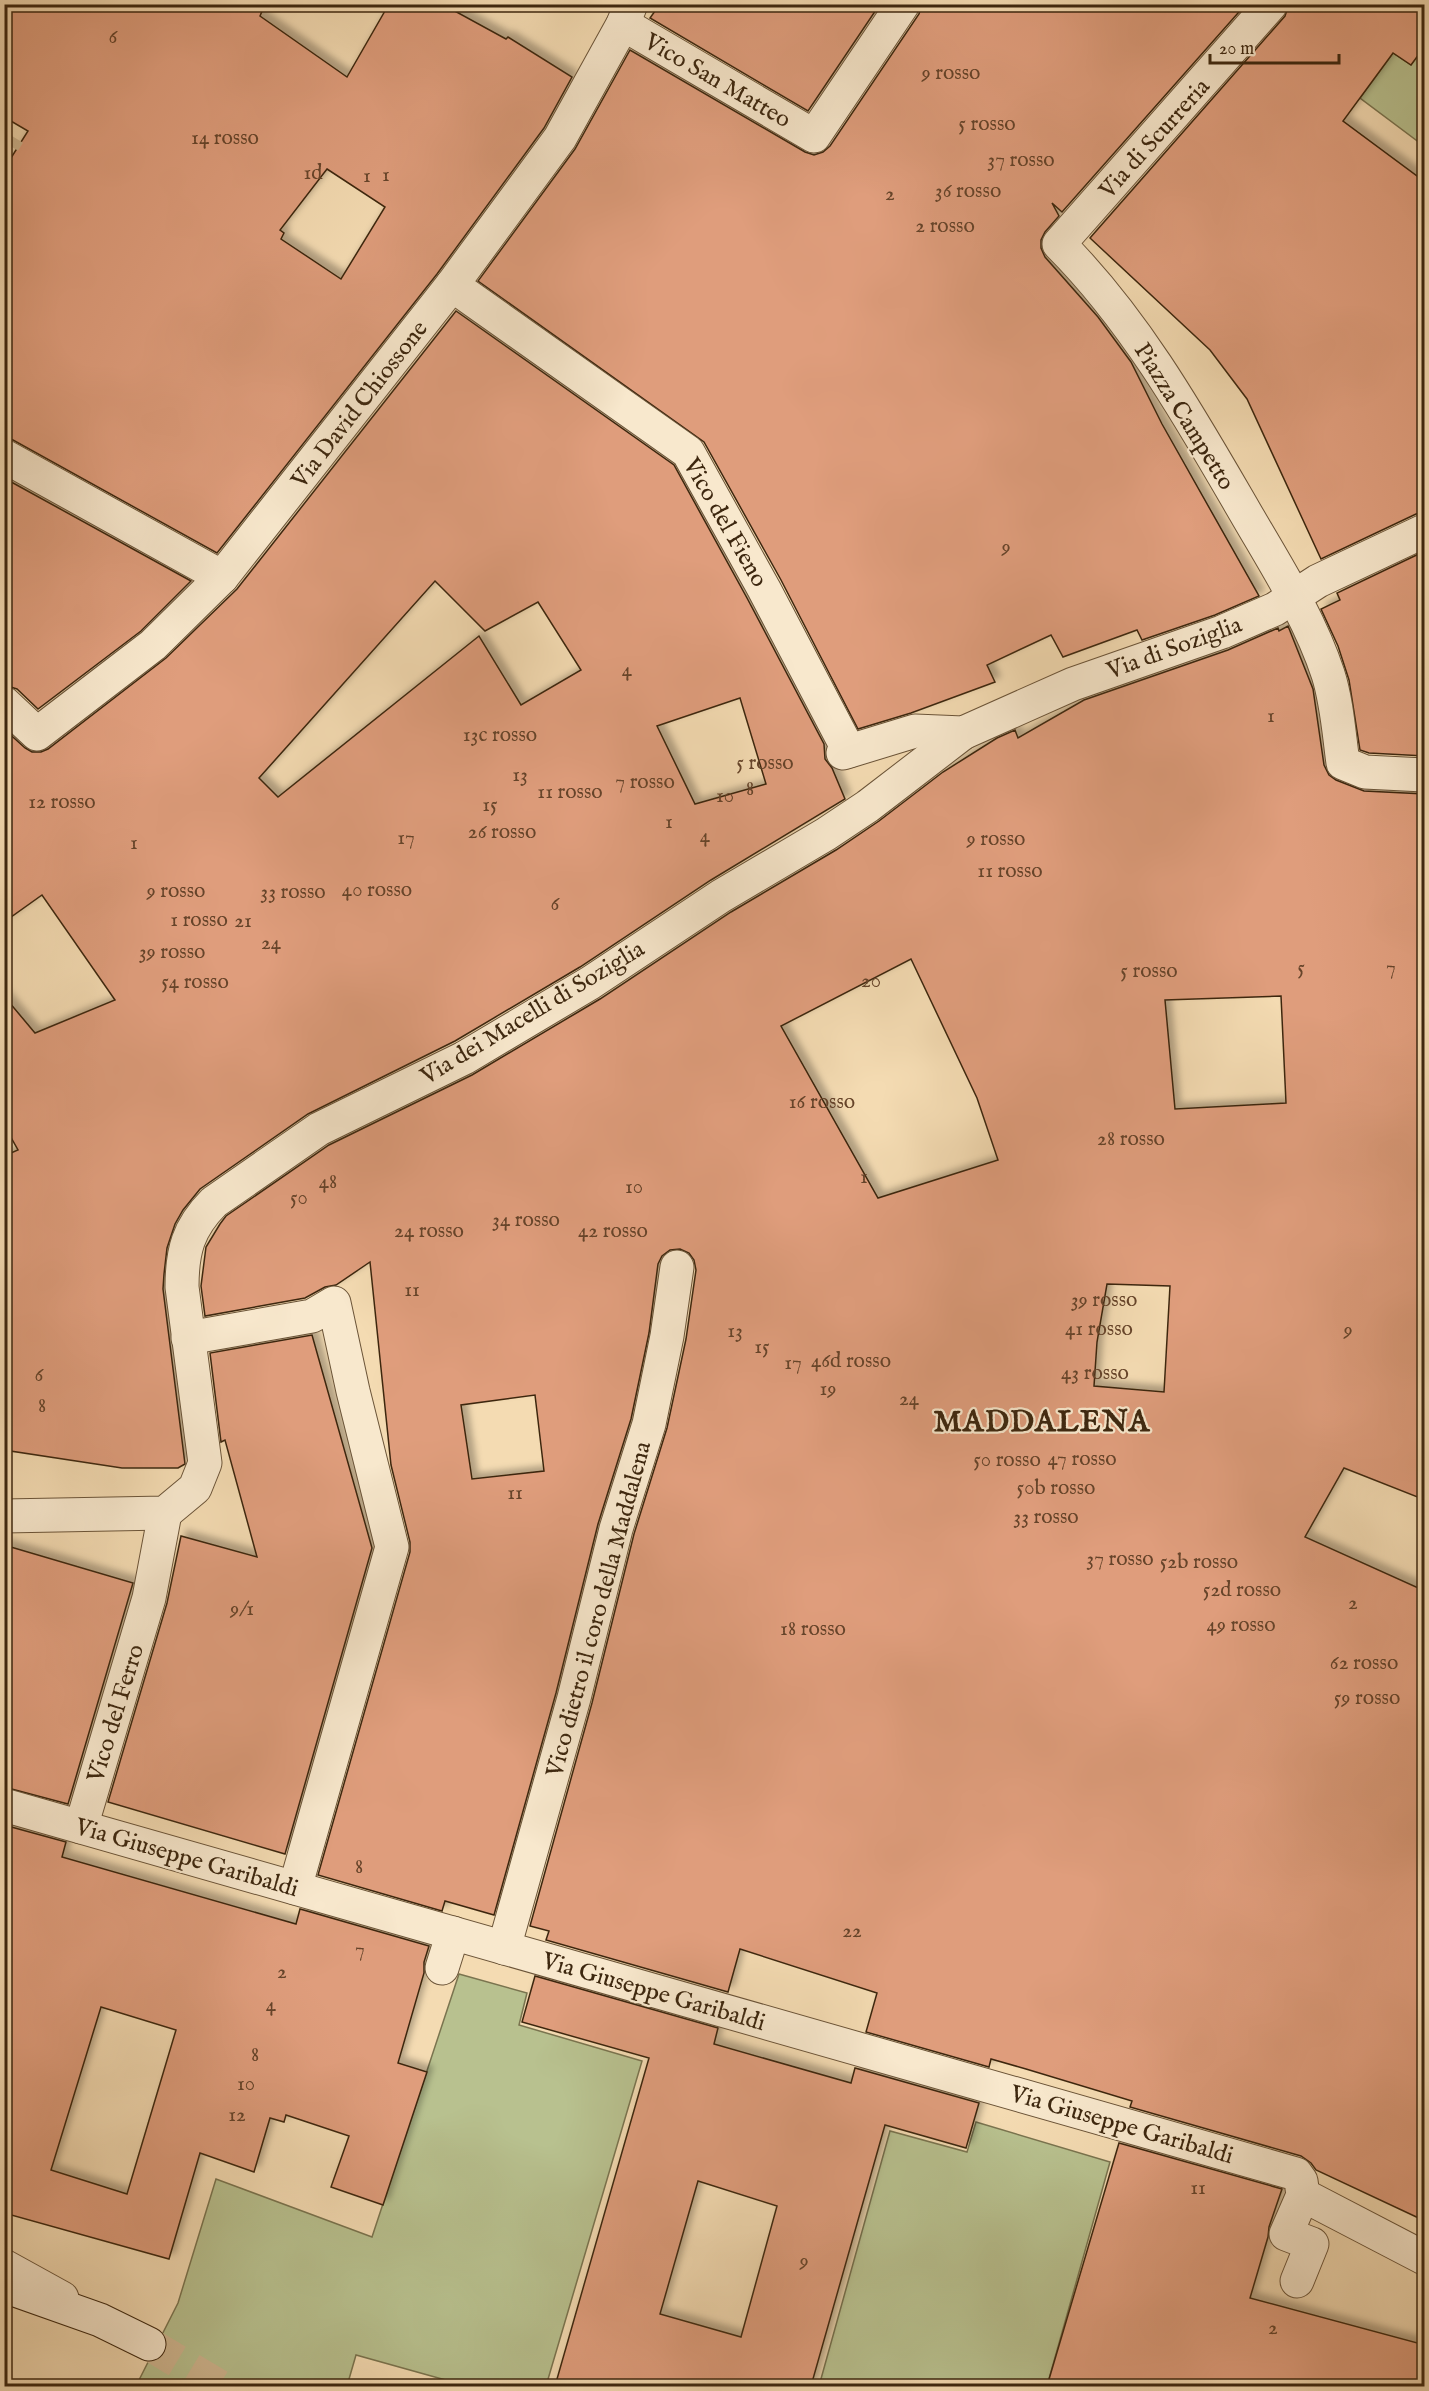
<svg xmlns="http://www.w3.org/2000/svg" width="1429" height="2391" viewBox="0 0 1429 2391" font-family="'IM FELL English',serif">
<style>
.green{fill:#b8c18f;stroke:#7a744f;stroke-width:1.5}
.building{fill:#df9d7c;stroke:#3d270f;stroke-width:1.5;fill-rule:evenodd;filter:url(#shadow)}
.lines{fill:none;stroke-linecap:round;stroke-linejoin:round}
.street-tunnel{stroke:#cfb791;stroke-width:33;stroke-dasharray:33 16;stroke-linecap:butt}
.secondary-tunnel{stroke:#cfb791;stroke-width:33;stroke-dasharray:33 16;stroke-linecap:butt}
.street-casing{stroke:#6b5438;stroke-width:35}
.secondary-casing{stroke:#3d270f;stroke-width:35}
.street{stroke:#f8e8cd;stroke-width:33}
.secondary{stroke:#f8e8cd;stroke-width:33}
.labels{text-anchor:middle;stroke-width:4.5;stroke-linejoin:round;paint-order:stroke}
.number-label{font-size:21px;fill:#66442a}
.street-label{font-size:24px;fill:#3d270f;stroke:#f8e8cd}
.district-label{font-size:30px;font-weight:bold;letter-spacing:1.5px;fill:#3d270f;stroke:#f8e8cd}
</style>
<defs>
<filter id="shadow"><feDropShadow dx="5.5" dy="-5.5" stdDeviation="3" flood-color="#0004"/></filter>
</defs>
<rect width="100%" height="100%" fill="#f4dbb2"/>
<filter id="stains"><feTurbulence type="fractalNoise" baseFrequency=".00333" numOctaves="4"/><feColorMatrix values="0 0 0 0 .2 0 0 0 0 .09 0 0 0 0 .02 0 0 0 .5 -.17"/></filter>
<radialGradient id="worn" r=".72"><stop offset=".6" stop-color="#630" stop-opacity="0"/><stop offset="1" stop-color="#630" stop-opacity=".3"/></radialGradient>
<g class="green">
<polygon points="1424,46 1424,146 1360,98 1393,53 1411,65"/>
<polygon points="459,1974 527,1993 519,2025 642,2061 546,2386 467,2386 356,2355 347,2386 136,2386 178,2303 216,2179 372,2237"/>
<polygon points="976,2122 1110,2162 1047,2386 819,2386 890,2131 967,2152"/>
</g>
<g class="building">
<path d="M4 4H265L260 16 347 77 389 4H442L506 39 508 37 572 77 544 128 437 274 217 553 13 440 4 437V169L28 131 4 117ZM327 169 385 207 341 279 281 239 284 233 280 230Z"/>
<polygon points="660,4 880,4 808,111 650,18"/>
<polygon points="922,4 1246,4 1062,212 1052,203 1059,216 1045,232 1041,240 1041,248 1045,257 1098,317 1131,362 1162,424 1259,596 1215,615 1142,640 1137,630 1063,657 1051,635 987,665 995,682 911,713 858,729 781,580 704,442 478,281 575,149 630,50 805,152 814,155 823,152 830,146 919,14"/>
<polygon points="1289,4 1425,4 1425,46 1411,65 1393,53 1343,121 1425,182 1425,512 1416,514 1321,559 1247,399 1210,350 1090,238 1285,16"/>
<path d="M456 311 674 465 747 598 824 744 825 759 832 768 845 799 711 880 580 967 455 1041 308 1114 200 1189 183 1210 175 1224 167 1248 164 1274 163 1289 185 1464 178 1468H122L4 1450V1156L18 1150 4 1125V996L35 1033 115 1000 42 895 4 922V729L25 748 32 752H41L48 749 166 658 237 589ZM435 581 485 631 538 602 581 670 521 705 479 636 278 797 259 778ZM740 698 766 784 695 804 657 726Z"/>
<polygon points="4,478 191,581 141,631 38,709 17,689 4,685"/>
<polygon points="1425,551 1425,756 1369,753 1360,750 1349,680 1338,646 1321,609 1340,600 1337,593"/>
<path d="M1288 626 1313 689 1324 765 1329 775 1336 780 1364 791 1425 794V1500L1344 1468 1305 1537 1425 1591V2221L1316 2170 1311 2163 1301 2156 1130 2107 1132 2101 1026 2069 991 2059 989 2067 866 2032 877 1993 740 1949 728 1992 546 1940 549 1931 530 1926 592 1703 634 1534 667 1428 686 1339 696 1270 694 1260 689 1253 680 1249 670 1250 662 1256 658 1264 649 1333 631 1419 598 1524 556 1693 494 1915 445 1901 442 1911 318 1875 410 1552V1542L391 1465 370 1262 336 1285 325 1287 305 1298 205 1316 201 1286 206 1247 220 1224 226 1216 329 1145 472 1075 600 999 731 912 836 850 879 821 943 772 997 738 1015 730 1018 738 1084 700 1228 650 1278 628 1279 631ZM911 959 977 1098 998 1160 878 1198 781 1026ZM1281 996 1286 1103 1175 1109 1165 1000ZM1107 1284 1170 1286 1164 1392 1094 1386 1097 1342ZM535 1395 544 1471 472 1479 461 1405Z"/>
<polygon points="312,1335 372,1548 285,1854 108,1802 167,1603 181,1536 257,1557 225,1440 221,1442 210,1353"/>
<polygon points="4,1545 133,1583 68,1804 4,1787"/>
<path d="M4 1825 66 1842 62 1857 296 1924 300 1909 429 1946 424 1962V1973L398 2063 427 2072 383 2205 331 2187 349 2136 286 2115 284 2122 270 2118 254 2172 200 2153 169 2259 4 2213ZM101 2007 176 2030 127 2194 51 2170Z"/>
<path d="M535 1976 718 2028 714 2044 851 2083 855 2068 979 2103 966 2148 885 2125 811 2386H555L649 2058 522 2022ZM698 2181 777 2206 741 2337 660 2314Z"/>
<polygon points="1119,2143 1282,2189 1269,2227 1268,2237 1250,2298 1425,2345 1425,2386 1047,2386"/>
</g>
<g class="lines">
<polyline class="street-tunnel" points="4,142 9,134"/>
<polyline class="secondary-tunnel" points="149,2344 219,2386"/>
<defs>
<g id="street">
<path d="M1271 4 1059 244C1136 321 1191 419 1245 512 1275 564 1309 616 1328 674 1337 702 1339 734 1343 763L1365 772 1424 775"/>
<polyline points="623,24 814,136 903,4"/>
<polyline points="452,285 688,452 764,589 849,751"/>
<polyline points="4,456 222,577"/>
<polyline points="4,703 37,734 153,645 222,577 452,285 560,138 623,24 631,4"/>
<polyline points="843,753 915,731 963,733 1073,684 1222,632 1275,609 1318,581 1424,531"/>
<polyline points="188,1338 312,1316 334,1303 353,1391 392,1547 295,1888"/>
<path d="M4 1516 165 1513 195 1488 205 1463 182 1287C182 1251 188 1228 214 1202L319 1129 464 1058 590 983 721 896 826 834 868 806 963 733"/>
<polyline points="4,1805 1296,2174 1301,2181 1303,2195 1424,2258"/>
<polyline points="81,1827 149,1598 165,1513"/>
<polyline points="504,1948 574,1698 616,1529 649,1424 667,1336 677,1267"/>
<polyline points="442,1968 453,1933"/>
<polyline points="4,2266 62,2298"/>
<polyline points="1297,2281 1312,2244 1286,2234 1303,2195"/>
</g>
<polyline id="secondary" points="4,2286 100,2320 149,2344"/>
</defs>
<use href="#street" class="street-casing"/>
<use href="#secondary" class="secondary-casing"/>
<use href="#street" class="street"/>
<use href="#secondary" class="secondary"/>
</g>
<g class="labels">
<g class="number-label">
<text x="113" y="43">6</text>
<text x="951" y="79">9 rosso</text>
<text x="987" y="130">5 rosso</text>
<text x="225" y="144">14 rosso</text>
<text x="1021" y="166">37 rosso</text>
<text x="313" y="179">1d</text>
<text x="386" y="181">1</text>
<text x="367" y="182">1</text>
<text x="968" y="197">36 rosso</text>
<text x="890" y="200">2</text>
<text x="945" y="232">2 rosso</text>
<text x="1006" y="553">9</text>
<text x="627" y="676">4</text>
<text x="1271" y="722">1</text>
<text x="500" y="741">13c rosso</text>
<text x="765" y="769">5 rosso</text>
<text x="520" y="781">13</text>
<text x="645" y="788">7 rosso</text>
<text x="750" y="795">8</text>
<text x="570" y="798">11 rosso</text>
<text x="725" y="802">10</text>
<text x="62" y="808">12 rosso</text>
<text x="490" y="811">15</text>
<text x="669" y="828">1</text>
<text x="502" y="838">26 rosso</text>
<text x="705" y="842">4</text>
<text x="406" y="844">17</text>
<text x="996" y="845">9 rosso</text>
<text x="134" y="849">1</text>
<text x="1010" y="877">11 rosso</text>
<text x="377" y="896">40 rosso</text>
<text x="176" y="897">9 rosso</text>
<text x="293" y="898">33 rosso</text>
<text x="555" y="910">6</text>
<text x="199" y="926">1 rosso</text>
<text x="243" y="927">21</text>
<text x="271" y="949">24</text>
<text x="172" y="958">39 rosso</text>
<text x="1301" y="974">5</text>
<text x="1391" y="974">7</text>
<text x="1149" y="977">5 rosso</text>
<text x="871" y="987">20</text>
<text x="195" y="988">54 rosso</text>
<text x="822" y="1108">16 rosso</text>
<text x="1131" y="1145">28 rosso</text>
<text x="864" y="1183">1</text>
<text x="328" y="1188">48</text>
<text x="634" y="1193">10</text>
<text x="299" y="1204">50</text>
<text x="526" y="1226">34 rosso</text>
<text x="429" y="1237">24 rosso</text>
<text x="613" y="1237">42 rosso</text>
<text x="412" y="1296">11</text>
<text x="1104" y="1306">39 rosso</text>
<text x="1099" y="1335">41 rosso</text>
<text x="1348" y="1336">9</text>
<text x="735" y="1337">13</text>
<text x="762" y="1353">15</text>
<text x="851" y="1367">46d rosso</text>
<text x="793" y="1369">17</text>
<text x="1095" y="1379">43 rosso</text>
<text x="39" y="1381">6</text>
<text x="828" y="1395">19</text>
<text x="909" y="1405">24</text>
<text x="42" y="1412">8</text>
<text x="1082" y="1465">47 rosso</text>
<text x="1007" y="1466">50 rosso</text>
<text x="1056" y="1494">50b rosso</text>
<text x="515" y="1499">11</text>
<text x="1046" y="1523">33 rosso</text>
<text x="1120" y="1565">37 rosso</text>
<text x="1199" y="1568">52b rosso</text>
<text x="1242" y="1596">52d rosso</text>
<text x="1353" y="1609">2</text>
<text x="242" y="1615">9/1</text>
<text x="1241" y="1631">49 rosso</text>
<text x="813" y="1635">18 rosso</text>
<text x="1364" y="1669">62 rosso</text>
<text x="1367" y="1704">59 rosso</text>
<text x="359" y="1873">8</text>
<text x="852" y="1937">22</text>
<text x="360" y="1956">7</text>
<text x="282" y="1978">2</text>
<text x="271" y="2011">4</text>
<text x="255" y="2061">8</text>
<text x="246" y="2090">10</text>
<text x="237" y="2121">12</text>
<text x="1198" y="2194">11</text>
<text x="804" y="2267">9</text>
<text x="1273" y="2334">2</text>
</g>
<g class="street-label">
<text transform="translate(718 80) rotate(30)" y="8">Vico San Matteo</text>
<text transform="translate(1154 138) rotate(-48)" y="8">Via di Scurreria</text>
<text transform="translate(359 404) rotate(-52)" y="8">Via David Chiossone</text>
<text transform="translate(1185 416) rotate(58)" y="8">Piazza Campetto</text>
<text transform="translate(726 522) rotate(60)" y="8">Vico del Fieno</text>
<text transform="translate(1174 647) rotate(-20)" y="8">Via di Soziglia</text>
<text transform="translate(532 1012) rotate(-31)" y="8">Via dei Macelli di Soziglia</text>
<text transform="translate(598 1609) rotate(-75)" y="8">Vico dietro il coro della Maddalena</text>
<text transform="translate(115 1713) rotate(-73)" y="8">Vico del Ferro</text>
<text transform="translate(187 1857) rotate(16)" y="8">Via Giuseppe Garibaldi</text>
<text transform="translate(654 1991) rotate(16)" y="8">Via Giuseppe Garibaldi</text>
<text transform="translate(1122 2124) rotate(16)" y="8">Via Giuseppe Garibaldi</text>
</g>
<g class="district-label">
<text x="1042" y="1431">MADDALENA</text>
</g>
</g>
<rect width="1429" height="2391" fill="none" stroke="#f4dbb2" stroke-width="24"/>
<rect x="6" y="6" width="1417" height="2379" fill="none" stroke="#3d270f" stroke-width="3"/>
<rect x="12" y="12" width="1405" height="2367" fill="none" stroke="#3d270f" stroke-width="1.5"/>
<path d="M1210 54v9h129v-9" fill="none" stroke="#3d270f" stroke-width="3"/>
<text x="1219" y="54" font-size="18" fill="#3d270f" stroke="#f8e8cd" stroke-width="4.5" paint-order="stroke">20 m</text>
<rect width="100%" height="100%" filter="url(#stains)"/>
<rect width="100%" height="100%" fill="url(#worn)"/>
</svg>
